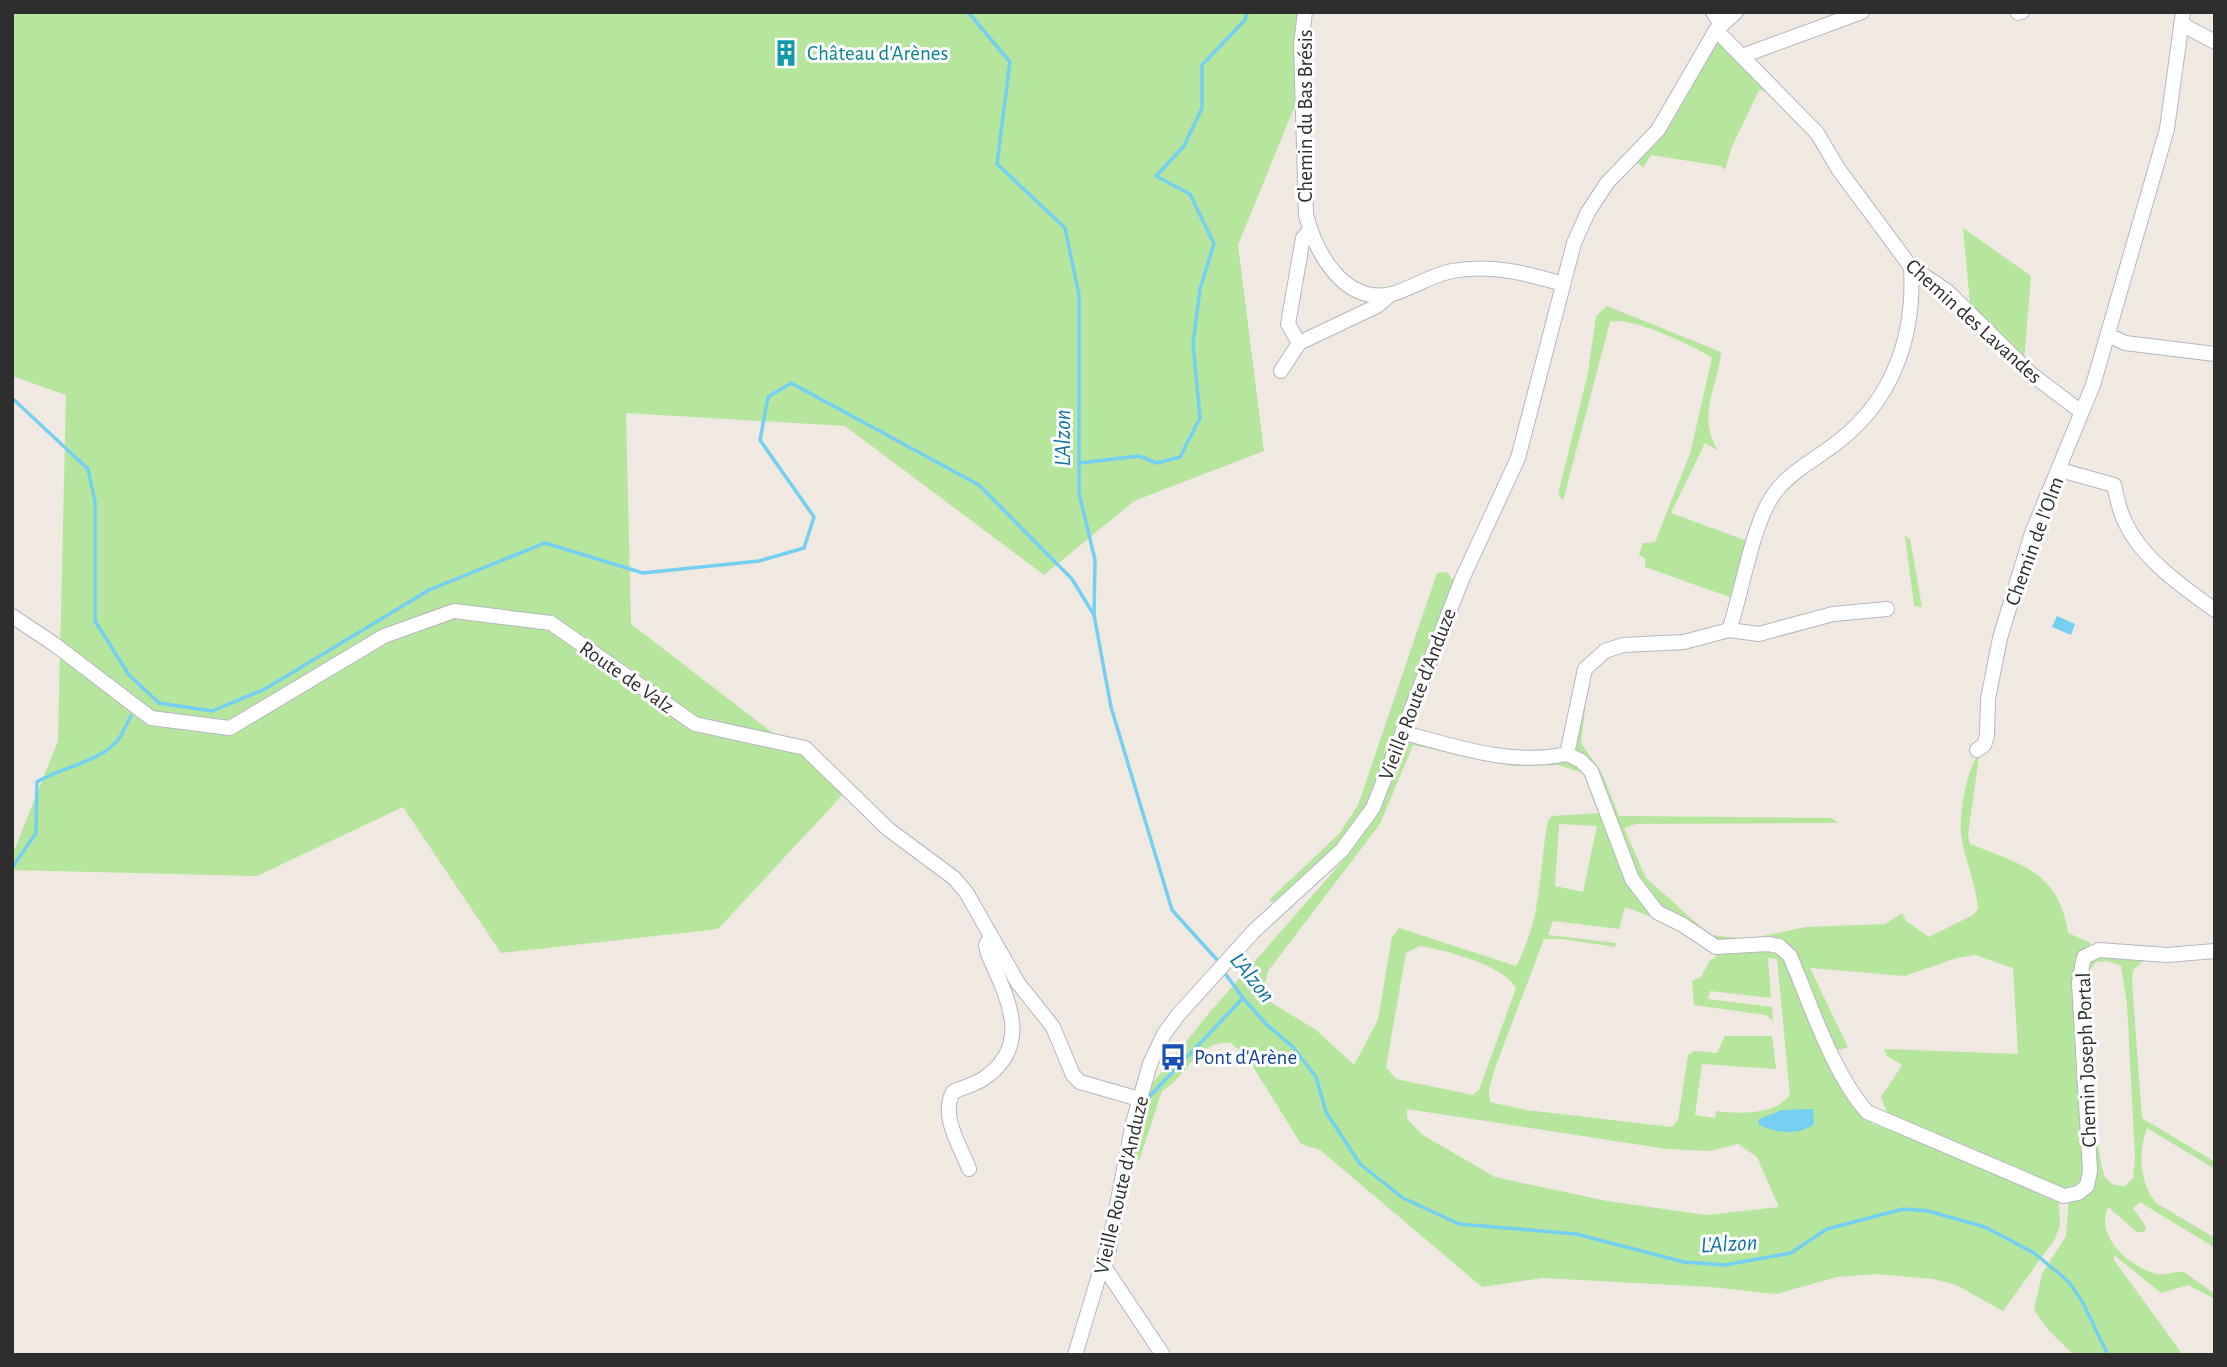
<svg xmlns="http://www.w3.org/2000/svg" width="2227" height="1367" viewBox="0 0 2227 1367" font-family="'Alegreya Sans',sans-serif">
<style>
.green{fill:#b6e59e;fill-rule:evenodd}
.water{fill:#75cff0}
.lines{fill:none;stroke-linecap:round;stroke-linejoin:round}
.stream{stroke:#75cff0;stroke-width:3.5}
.minor-casing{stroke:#b4b7c1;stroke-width:16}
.minor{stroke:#fff;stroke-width:14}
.labels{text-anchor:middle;stroke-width:6;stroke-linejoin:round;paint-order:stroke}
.culture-label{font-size:21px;fill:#0d838f;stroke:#fff;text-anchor:start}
.street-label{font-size:21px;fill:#2e2e2e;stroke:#fff}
.transit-label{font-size:21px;fill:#164399;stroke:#fff;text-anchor:start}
.water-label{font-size:23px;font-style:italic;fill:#0d6fa3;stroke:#fff}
</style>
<rect width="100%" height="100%" fill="#efe9e1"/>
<g class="green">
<polygon points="12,12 1305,12 1298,98 1238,245 1264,451 1134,501 1044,575 845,426 626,413 631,624 847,790 718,929 501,953 403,807 257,876 12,870 12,856 58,741 66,395 12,376"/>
<polygon points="1717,39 1796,118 1794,121 1794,116 1768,92 1759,90 1731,149 1725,170 1721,166 1651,155 1643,168 1635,160"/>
<polygon points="1963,228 2031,276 2024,360 1970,304"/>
<path d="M1607 306 1721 352C1718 388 1696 414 1718 451L1705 443 1671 513 1750 542 1735 599 1645 567V558L1639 555 1643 543 1655 542 1690 454 1712 358C1695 346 1628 315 1610 322L1563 501 1558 494 1588 373 1596 316Z"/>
<polygon points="1905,536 1910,539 1922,607 1914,606"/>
<polygon points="1447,572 1454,582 1369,801 1335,847 1311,872 1273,902 1269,900 1339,834 1358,805 1437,573"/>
<path d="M1588 685 1581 743 1602 773 1619 816 1832 818 1838 823 1636 824 1624 828 1646 878 1710 935 1748 939 1806 927 1885 924 1902 913 1906 921 1929 937 1973 915 1978 909C1976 883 1964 859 1961 834 1959 818 1967 764 1979 756L1968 835 1970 844C2020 864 2059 871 2068 933L2091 943 2081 956 2086 1169 2083 1181 2067 1191 1889 1118 1881 1097 1902 1065 1887 1056 1884 1049 2018 1054 2013 968 1975 955 1957 958 1904 976 1810 968 1848 1047 1829 1054 1862 1114 1873 1124 1932 1145 2059 1200 2060 1226 2055 1239 2003 1311 1956 1285 1933 1279 1876 1274 1837 1277 1776 1294 1711 1287 1543 1278 1482 1287 1320 1150 1301 1144 1247 1057 1231 1043C1195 1040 1188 1077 1162 1091L1139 1161 1132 1154 1147 1090 1210 1012 1347 856 1374 818 1409 734 1471 751 1567 754ZM1413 745 1514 766 1558 765 1583 773 1598 813 1552 816 1548 821C1538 873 1543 917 1516 966L1399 928 1392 937 1378 1020 1354 1065 1316 1030 1267 1000 1265 984 1268 971 1380 824ZM1559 824 1597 826 1583 892 1555 886ZM1625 907 1681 928 1717 957 1710 960 1701 977 1692 981 1694 1005 1766 1015 1773 1021 1772 1007 1708 999 1710 991 1771 998 1768 958 1777 959 1790 1095C1775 1115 1739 1114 1716 1111L1715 1118 1695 1115 1702 1064 1776 1069 1772 1036H1725L1717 1053 1694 1051 1688 1055 1678 1120 1672 1127 1526 1110 1490 1102 1489 1089 1495 1068 1544 939H1563L1615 947 1616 943 1548 935 1553 921 1619 929ZM1420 946C1447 951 1502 964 1516 988L1479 1090 1473 1095 1396 1079 1386 1067 1406 953ZM1407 1109 1667 1149 1710 1151 1738 1144 1757 1157 1779 1207 1707 1215 1607 1201 1495 1177 1421 1134 1407 1118Z"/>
<path d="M2094 956 2144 960 2133 970 2132 982 2142 1118 2215 1162V1169L2147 1128C2138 1154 2139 1181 2156 1203L2215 1238V1248L2140 1202 2133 1208 2146 1227 2144 1232H2137L2108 1207C2095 1237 2129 1267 2157 1274 2166 1276 2175 1271 2184 1272L2215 1294V1299L2188 1285 2161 1293 2114 1255V1260L2183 1355H2074L2049 1331 2034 1310 2042 1274 2066 1236 2069 1198 2085 1195V965ZM2107 961 2121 966 2127 1004 2135 1158 2133 1178 2125 1186C2117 1186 2111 1185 2106 1178 2093 1159 2091 1004 2089 971L2096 962Z"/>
</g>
<g class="water">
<polygon points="2057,616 2075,624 2071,635 2052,627"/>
<path d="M1782 1110 1813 1109 1814 1124C1799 1136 1774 1133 1758 1124L1759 1119Z"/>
</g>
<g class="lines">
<g class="stream">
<polyline points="968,12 1010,62 997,164 1065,228 1079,295 1079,493 1095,560 1094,615 1111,707 1172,910 1219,962"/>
<polyline points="12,398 88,469 95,502 95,621 129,675 159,703 212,711 265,689 429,590 545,543 643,573 759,561 804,548 814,517 760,440 768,397 791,383 979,485 1072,579 1094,615"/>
<polyline points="1080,463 1139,456 1157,463 1180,457 1200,418 1193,344 1200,289 1214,244 1190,194 1156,176 1184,146 1202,108 1202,65 1245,20 1247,12"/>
<path d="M12 868 36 833 37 782C60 768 101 761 117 741 123 734 126 724 131 716"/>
<polyline points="1224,972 1243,998 1266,1024 1293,1047 1316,1077 1326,1112 1360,1164 1403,1198 1459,1224 1576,1234 1684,1262 1725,1265 1791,1253 1827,1229 1903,1209 1928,1211 1985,1227 2034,1253 2068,1281 2082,1301 2108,1355"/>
<polyline points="1137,1141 1149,1097 1243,998"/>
<polyline points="1115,1252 1116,1241"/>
</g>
<defs>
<g id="minor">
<path d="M1305 12 1301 44 1306 215C1316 253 1344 305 1392 294 1413 288 1431 275 1452 271 1491 264 1526 273 1563 284"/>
<polyline points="1713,12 1721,24"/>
<polyline points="2018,13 2022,12"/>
<polyline points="2181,24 2215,42"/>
<polyline points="1716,30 1817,133 1839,170 1911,267 1947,291 2030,373 2080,411"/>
<polyline points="1742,56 1862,12"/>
<polyline points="2108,335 2125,343 2215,354"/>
<polyline points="1299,343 1288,324 1303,238 1310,230"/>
<polyline points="1281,371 1299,343 1377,306 1391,294"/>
<path d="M2060 470 2114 485C2117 497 2119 511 2125 522 2142 559 2183 587 2215 610"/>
<polyline points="12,616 54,644 151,718 230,728 384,636 454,611 551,623 695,724 805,748 888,829 954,878 966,892 1018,983 1053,1027 1073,1075 1080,1082 1139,1099"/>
<path d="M1729 630C1743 591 1752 520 1777 490 1793 470 1819 457 1839 441 1894 398 1915 335 1911 267"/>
<path d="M1404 733C1458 747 1510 766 1567 754L1585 669 1605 651 1623 645 1684 642 1729 630 1759 634 1833 614 1887 609"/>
<polyline points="1977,750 1984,745 1987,736 1988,699 2000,638 2032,533 2093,385 2167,129 2183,12"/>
<path d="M1567 754 1581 761 1591 771 1632 879 1657 912 1683 925 1716 947 1768 944 1779 946 1790 956C1811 1005 1832 1072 1867 1112L2064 1196 2078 1193 2087 1186 2090 1171 2079 982 2084 957 2099 950 2167 955 2215 951"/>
<path d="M969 1169C960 1145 940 1116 953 1092 963 1087 974 1085 983 1079 1034 1045 1007 997 988 954L986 945 990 938"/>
<polyline points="1103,1265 1163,1355"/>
<polyline points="1075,1355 1111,1236 1133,1123 1150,1064 1164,1034 1178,1015 1253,932 1342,850 1373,808 1462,579 1518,458 1574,243 1588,212 1607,183 1658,130 1716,30 1736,12"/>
</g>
</defs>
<use href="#minor" class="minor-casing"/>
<use href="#minor" class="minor"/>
</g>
<defs>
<symbol id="building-bare" viewBox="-9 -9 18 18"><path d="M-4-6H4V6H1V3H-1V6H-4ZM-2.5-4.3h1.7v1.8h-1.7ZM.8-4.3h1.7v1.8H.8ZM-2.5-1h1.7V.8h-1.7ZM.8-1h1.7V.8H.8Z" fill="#0f9aa8" stroke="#fff" stroke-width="2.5" paint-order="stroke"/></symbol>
<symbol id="bus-bare" viewBox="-9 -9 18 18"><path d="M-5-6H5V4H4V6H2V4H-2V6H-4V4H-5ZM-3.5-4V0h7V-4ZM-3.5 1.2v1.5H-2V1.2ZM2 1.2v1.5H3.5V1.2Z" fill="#1a4fb4" stroke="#fff" stroke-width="2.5" paint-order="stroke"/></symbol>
</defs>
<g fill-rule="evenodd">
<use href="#building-bare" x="767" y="34" width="38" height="38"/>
<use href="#bus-bare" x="1154" y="1038" width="38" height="38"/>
</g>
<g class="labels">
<g class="culture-label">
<text x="807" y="60">Château d'Arènes</text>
</g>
<g class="street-label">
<text transform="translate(1305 116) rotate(-90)" y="7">Chemin du Bas Brésis</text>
<text transform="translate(1974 321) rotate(42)" y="7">Chemin des Lavandes</text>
<text transform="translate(2034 541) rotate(-70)" y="7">Chemin de l'Olm</text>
<text transform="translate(627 677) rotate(35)" y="7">Route de Valz</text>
<text transform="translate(1417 694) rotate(-69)" y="7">Vieille Route d'Anduze</text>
<text transform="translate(2086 1060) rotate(-92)" y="7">Chemin Joseph Portal</text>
<text transform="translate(1121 1185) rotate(-77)" y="7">Vieille Route d'Anduze</text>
</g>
<g class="transit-label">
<text x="1194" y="1064">Pont d'Arène</text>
</g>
<g class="water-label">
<text transform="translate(1062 438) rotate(-90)" y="8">L'Alzon</text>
<text transform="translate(1253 977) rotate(51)" y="8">L'Alzon</text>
<text transform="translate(1729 1243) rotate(-3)" y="8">L'Alzon</text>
</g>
</g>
<rect width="2227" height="1367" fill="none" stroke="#2e2e2e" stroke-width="28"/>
</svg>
